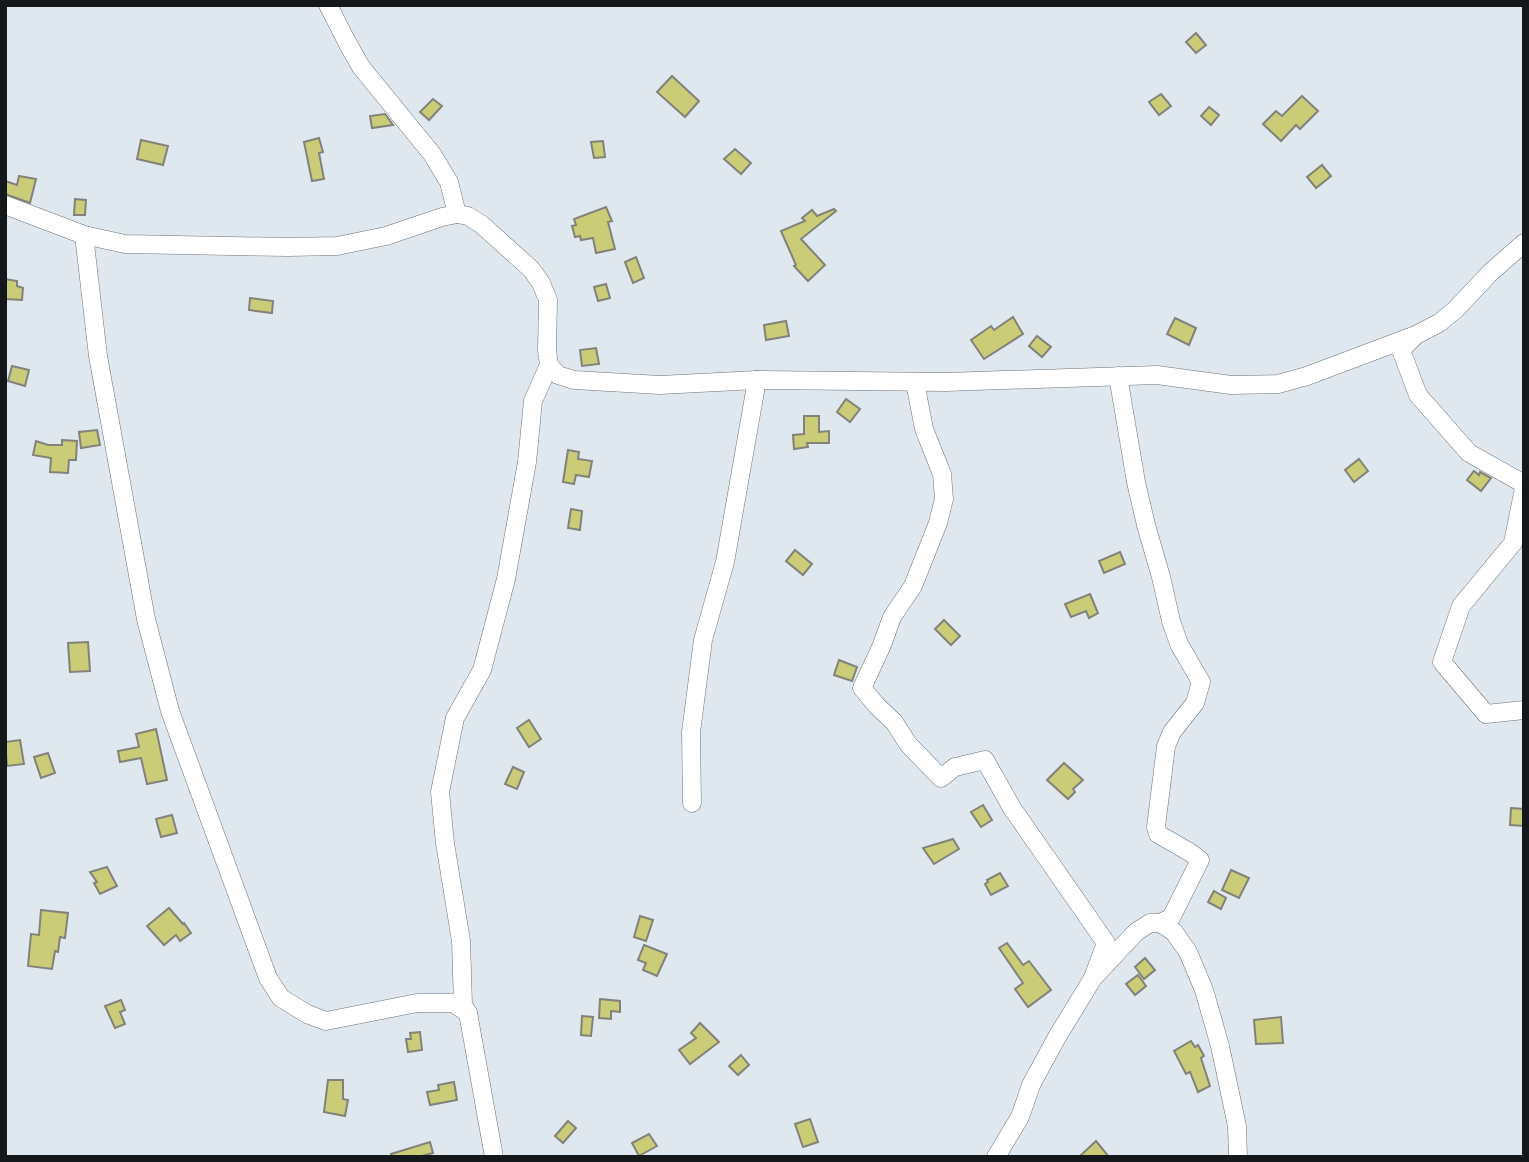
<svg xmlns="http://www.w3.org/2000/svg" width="1529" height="1162" viewBox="0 0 1529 1162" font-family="'Varela Round',sans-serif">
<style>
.building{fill:#cbcc77;stroke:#82827a;stroke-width:2}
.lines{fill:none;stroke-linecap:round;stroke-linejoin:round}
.minor-casing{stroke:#6c7479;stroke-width:19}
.minor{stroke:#fff;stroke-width:18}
</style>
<rect width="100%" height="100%" fill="#dfe8ee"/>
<g class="building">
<polygon points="1196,33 1206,45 1196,53 1186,42"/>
<polygon points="672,76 699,101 685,117 657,92"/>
<polygon points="1161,94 1171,106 1159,115 1149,102"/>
<polygon points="1302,96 1318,111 1300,129 1296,125 1281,141 1263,124 1276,111 1282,116"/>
<polygon points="433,99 442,106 429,120 420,112"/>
<polygon points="1209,107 1219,115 1211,125 1201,116"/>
<polygon points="385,114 393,125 372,128 370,116"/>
<polygon points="319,138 323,152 319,153 324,179 312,181 304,142"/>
<polygon points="141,140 168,146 163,165 137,159"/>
<polygon points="603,141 605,157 594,158 591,142"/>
<polygon points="735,149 751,163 741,174 724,159"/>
<polygon points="1322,165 1331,176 1316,188 1307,177"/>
<polygon points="19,176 36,179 30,203 5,194 5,181 17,185"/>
<polygon points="75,199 86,200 85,215 74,215"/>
<polygon points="606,207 612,221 608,222 615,249 596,253 593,238 581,240 580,236 575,237 572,226 576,225 574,219"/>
<polygon points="834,209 836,211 801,239 825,265 808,281 794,266 796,265 781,231 805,221 802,218 812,210 817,216"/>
<polygon points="636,257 644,278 633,283 625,262"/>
<polygon points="5,279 17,281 17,286 23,288 22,300 5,299"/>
<polygon points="606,284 610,298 598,301 594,287"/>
<polygon points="250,298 273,301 272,313 249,310"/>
<polygon points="1013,317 1023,334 984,359 971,340 991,326 994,330"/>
<polygon points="1175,318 1196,328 1189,345 1167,334"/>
<polygon points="786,321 789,336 766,340 764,325"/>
<polygon points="1037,336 1051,347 1042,357 1029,346"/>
<polygon points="596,348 599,364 582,366 580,350"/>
<polygon points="12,366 29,370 25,386 8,381"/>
<polygon points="846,399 860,409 850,422 837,412"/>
<polygon points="804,416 819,416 819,432 829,431 829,443 807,443 808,447 794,449 793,435 804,434"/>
<polygon points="97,430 100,445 81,448 79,432"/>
<polygon points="62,440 77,441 76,460 69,460 68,473 50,472 51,458 33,455 36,441 48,445 62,445"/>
<polygon points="568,450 579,452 578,459 592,461 589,477 576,475 574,484 563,482"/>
<polygon points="1359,459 1368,471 1354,482 1345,470"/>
<polygon points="1474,471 1479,475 1480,472 1491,478 1481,491 1467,480"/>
<polygon points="571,509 582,511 580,530 568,528"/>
<polygon points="795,550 812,564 803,575 786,561"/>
<polygon points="1120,552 1125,564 1104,573 1099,561"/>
<polygon points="1090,594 1098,613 1089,618 1086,611 1071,617 1065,604"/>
<polygon points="944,620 960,636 951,645 935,629"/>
<polygon points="88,642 90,671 70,672 68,643"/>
<polygon points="839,660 857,667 852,681 834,675"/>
<polygon points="529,720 541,739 529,747 517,728"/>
<polygon points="156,729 167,780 147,784 141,758 120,762 118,751 139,747 136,734"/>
<polygon points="20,740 24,764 7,766 5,742"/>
<polygon points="48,753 55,773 41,778 34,757"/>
<polygon points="1064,763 1083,780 1073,789 1075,792 1068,799 1047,780"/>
<polygon points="513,767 524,772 517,789 505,784"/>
<polygon points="983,805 992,820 981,827 971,812"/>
<polygon points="1511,808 1524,809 1524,826 1510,825"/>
<polygon points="172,815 177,833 161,837 156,819"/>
<polygon points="953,839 959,849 934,864 923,848"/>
<polygon points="107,867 117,886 100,894 94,883 97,882 90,872"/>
<polygon points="1231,870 1249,878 1239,898 1222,890"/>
<polygon points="1000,873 1008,886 991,895 985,884 988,882 987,880"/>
<polygon points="1214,891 1226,898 1221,909 1208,902"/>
<polygon points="169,908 183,924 184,923 191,933 180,941 176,935 164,945 147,926"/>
<polygon points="41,910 68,913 65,938 60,937 58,952 55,951 52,969 28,966 31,934 39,935"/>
<polygon points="640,916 653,920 646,941 634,937"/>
<polygon points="1007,943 1023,965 1029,961 1051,990 1028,1007 1015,989 1023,983 999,948"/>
<polygon points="644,945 667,954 657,976 643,970 646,963 638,960"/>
<polygon points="1145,958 1155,970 1144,979 1135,967"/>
<polygon points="1138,975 1146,986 1135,995 1126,984"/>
<polygon points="600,999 620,1001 620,1012 611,1011 611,1019 599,1018"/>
<polygon points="121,1000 125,1010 120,1012 125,1024 115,1028 105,1006"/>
<polygon points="582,1016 593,1017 591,1036 581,1035"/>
<polygon points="1281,1017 1283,1043 1256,1044 1254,1020"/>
<polygon points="700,1023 719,1042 690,1064 679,1050 696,1038 691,1033"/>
<polygon points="420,1032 422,1050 408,1052 406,1039 411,1039 410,1033"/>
<polygon points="1191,1041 1195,1047 1198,1045 1204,1056 1201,1058 1210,1086 1198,1092 1190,1072 1186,1074 1174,1051"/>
<polygon points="741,1055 749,1065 738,1075 729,1066"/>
<polygon points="328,1080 343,1080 343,1099 348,1100 345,1116 324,1112"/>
<polygon points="454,1082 457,1100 430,1105 427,1092 439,1090 438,1085"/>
<polygon points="810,1119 818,1142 803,1147 795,1124"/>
<polygon points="568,1121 576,1128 563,1143 555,1136"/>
<polygon points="649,1134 657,1146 639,1156 632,1143"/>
<polygon points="1096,1141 1109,1157 1079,1157"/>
<polygon points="430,1142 433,1153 418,1157 392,1157 391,1154"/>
</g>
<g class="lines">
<defs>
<g id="minor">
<polyline points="328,5 348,44 361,67 432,154 449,182 457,214"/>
<polyline points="5,205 84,235 125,244 288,247 337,246 386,236 442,217 457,214 468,216 481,224 531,269 541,283 548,300 547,350 549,365 558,375 574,380 660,385 757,380 946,382 1157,375 1231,385 1278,384 1307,376 1416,335 1439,323 1455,310 1491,272 1524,243"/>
<polyline points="84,235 98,356 146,619 170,711 268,978 281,998 307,1014 326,1021 417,1003 453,1003 468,1013 494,1157"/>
<polyline points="1414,337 1401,350 1418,395 1469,453 1524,484"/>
<polyline points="1118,376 1136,482 1146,525 1161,577 1171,621 1179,644 1201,682 1195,703 1172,732 1166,746 1156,827 1158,834 1191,853 1200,860 1171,918 1160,923"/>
<polyline points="915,382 924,429 942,474 944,499 938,523 913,586 892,617 882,645 862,688 877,706 894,722 908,744 941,778 955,767 985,760 1012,808 1106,943 1093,978"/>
<polyline points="1524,488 1513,543 1461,606 1442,662 1486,714 1524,710"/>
<polyline points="692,803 691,732 703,640 725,562 757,380"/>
<polyline points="468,1013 463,1005 461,941 445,843 440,792 455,718 482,670 506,579 527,462 533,401 549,365"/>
<polyline points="996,1157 1020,1117 1031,1085 1057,1037 1093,978 1136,932 1150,923 1160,923 1174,932 1188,952 1204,990 1220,1046 1237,1126 1238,1157"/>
</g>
</defs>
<use href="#minor" class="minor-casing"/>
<use href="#minor" class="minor"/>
</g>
<rect width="1529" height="1162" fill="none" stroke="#15181a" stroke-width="14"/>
</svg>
